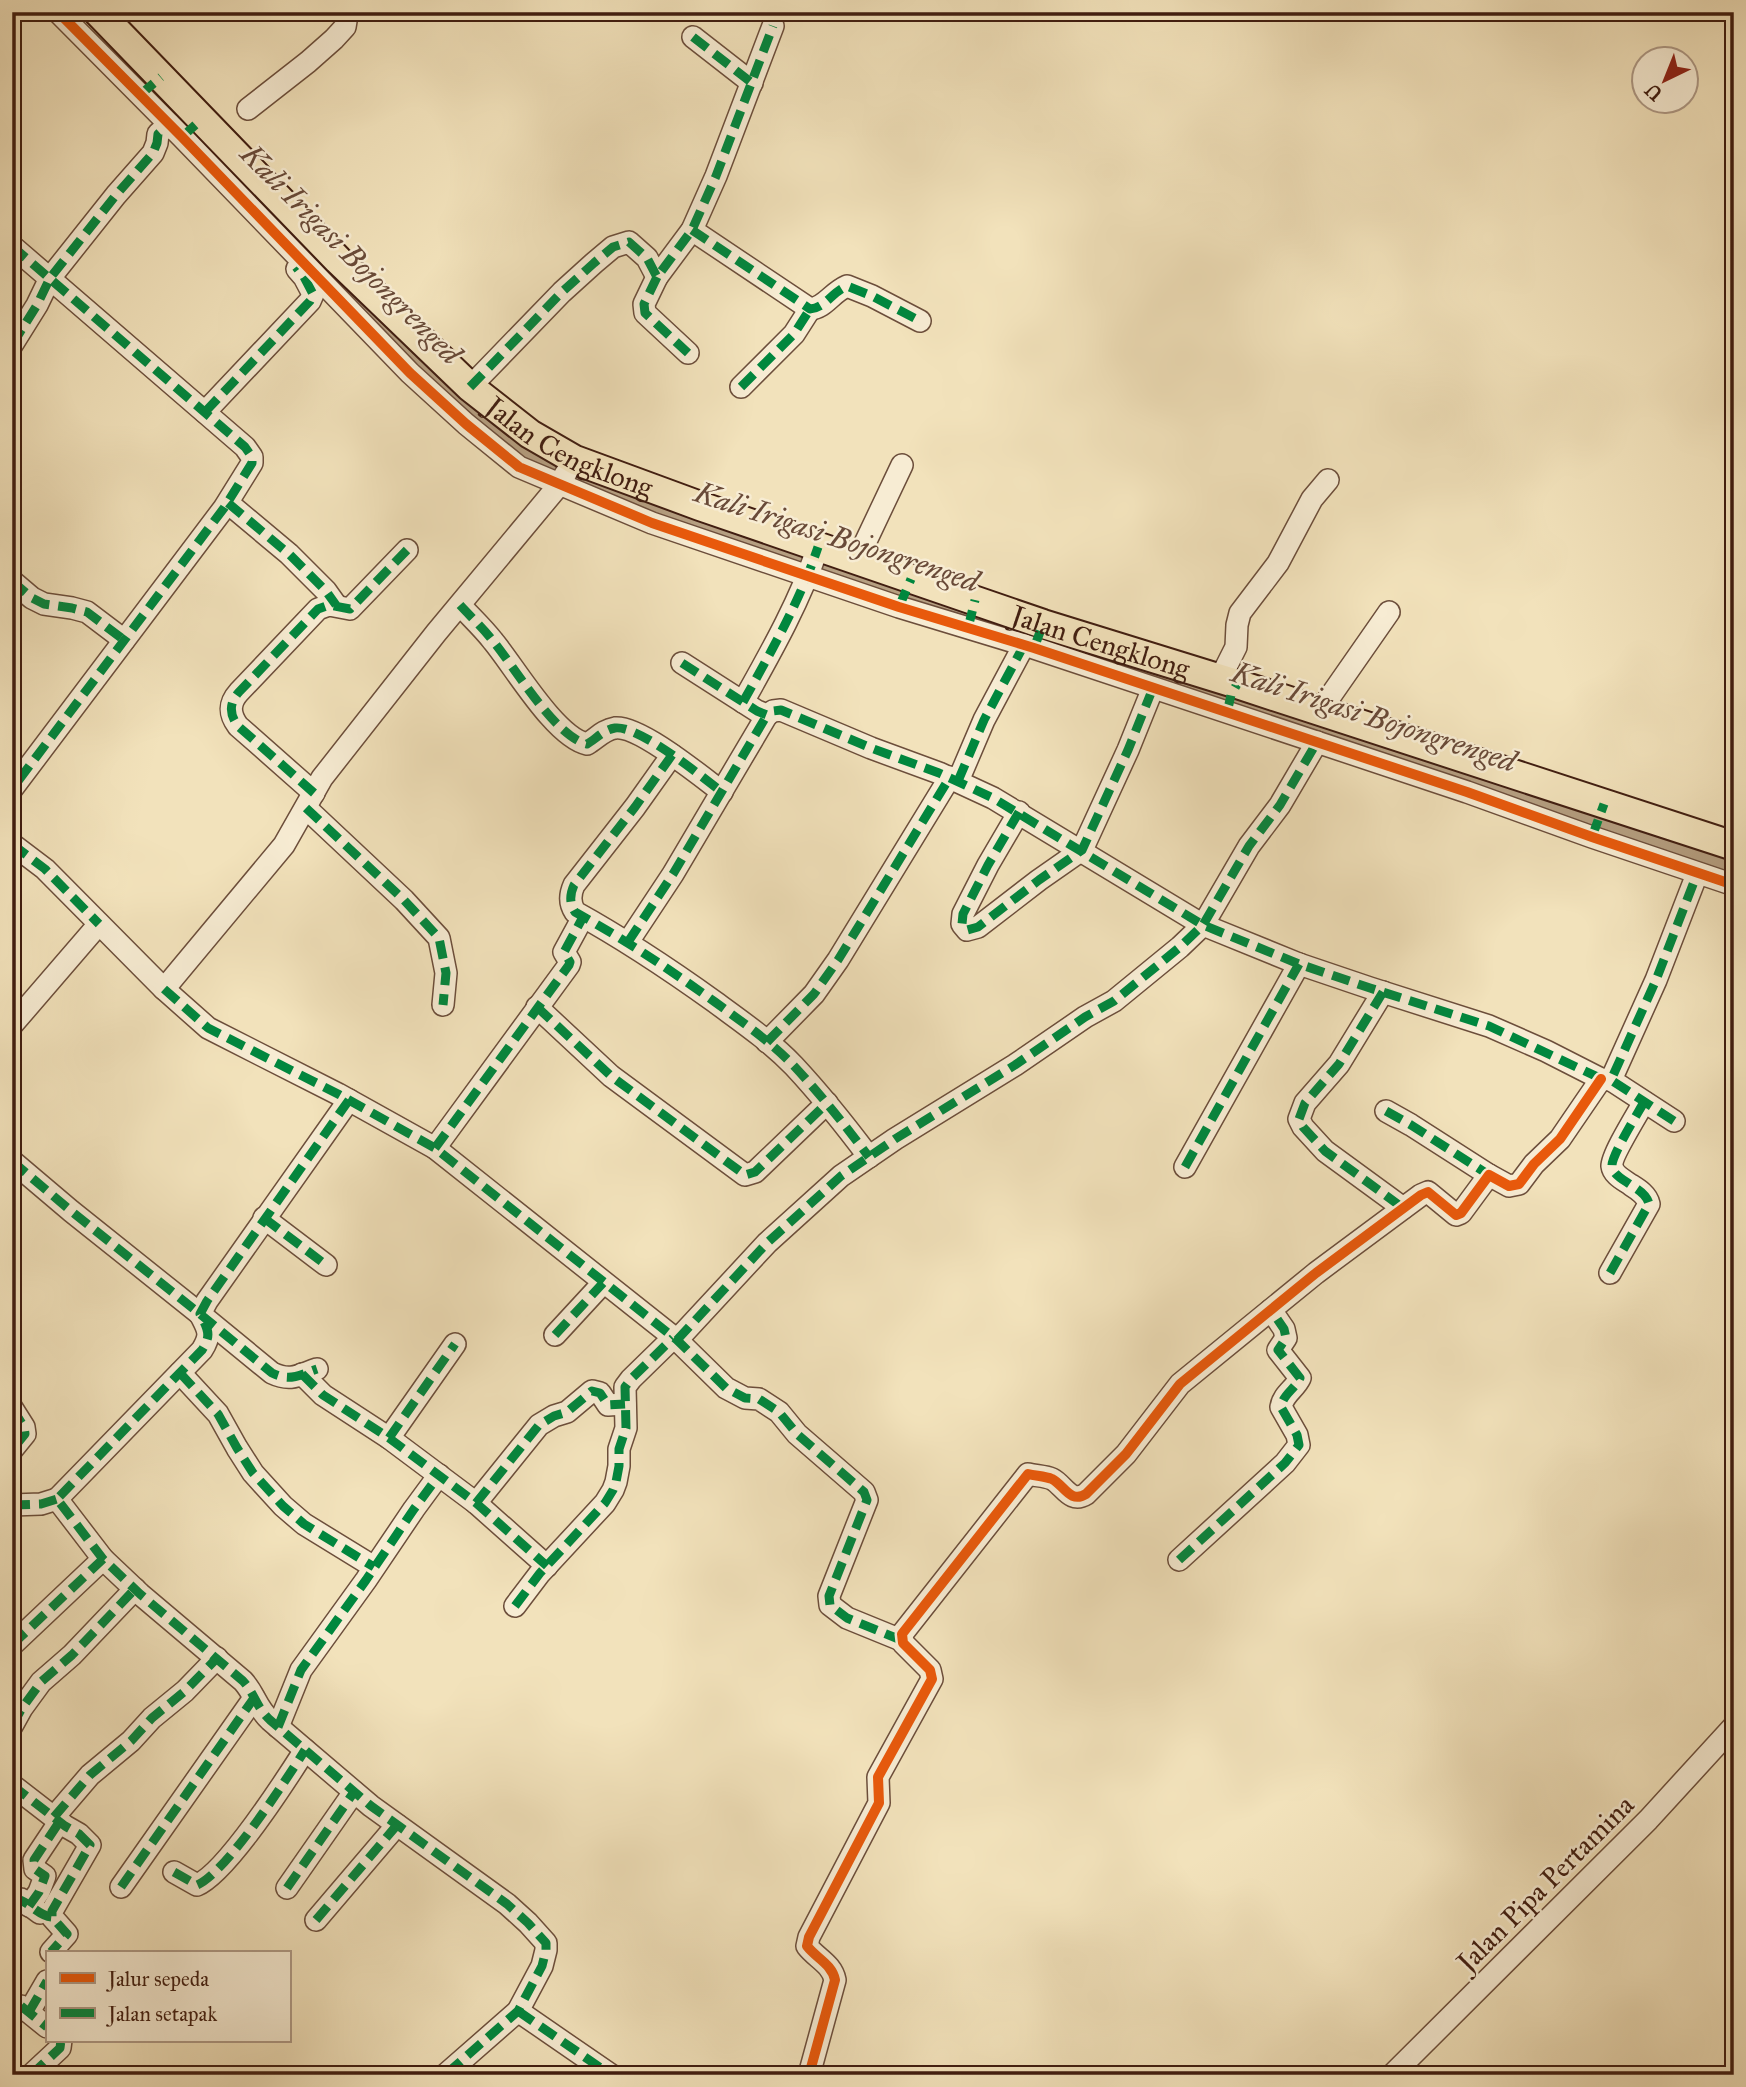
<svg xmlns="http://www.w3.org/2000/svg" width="1746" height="2087" viewBox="0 0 1746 2087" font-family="'IM FELL Great Primer',serif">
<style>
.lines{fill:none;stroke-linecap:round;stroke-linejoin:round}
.canal{stroke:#b59f81;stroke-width:19}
.minor-casing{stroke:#6c4e3b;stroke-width:24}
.major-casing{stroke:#401d10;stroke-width:32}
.minor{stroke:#f7ecd3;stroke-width:21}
.major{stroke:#f2e2bb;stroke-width:28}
.quiet{stroke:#00873e;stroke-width:9;stroke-dasharray:18 9;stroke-linecap:butt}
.cycleway-casing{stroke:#f7ecd3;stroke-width:15}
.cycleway{stroke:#e8590c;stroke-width:10}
.labels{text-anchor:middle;stroke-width:5;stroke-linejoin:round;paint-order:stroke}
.street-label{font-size:28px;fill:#401d10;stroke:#f7ecd3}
.water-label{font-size:30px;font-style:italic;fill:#694a38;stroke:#f7ecd3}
</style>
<rect width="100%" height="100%" fill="#f2e2bb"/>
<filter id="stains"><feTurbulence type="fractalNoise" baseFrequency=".00286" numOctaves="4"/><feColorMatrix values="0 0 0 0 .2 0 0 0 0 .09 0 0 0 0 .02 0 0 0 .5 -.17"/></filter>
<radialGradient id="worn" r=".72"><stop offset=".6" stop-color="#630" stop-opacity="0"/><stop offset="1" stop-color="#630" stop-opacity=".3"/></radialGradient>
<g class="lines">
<polyline class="canal" points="326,271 441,389 500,434 566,478 610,495 1734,869"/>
<defs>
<g id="minor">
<polyline points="58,12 182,137 410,373 466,424 519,467 652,523 899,607 1034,648 1467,792 1592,837 1734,885"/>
<polyline points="693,37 752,83"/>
<polyline points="248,109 308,62 334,39 345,27 346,21 344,12"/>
<path d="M692 230 810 309C825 308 831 293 847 286L872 296 920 321"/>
<polyline points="12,246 245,447 252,457 252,463 224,508 12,789"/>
<polyline points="657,277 644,304 645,313 688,353"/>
<polyline points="12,345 37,305 50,278 116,195 153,153 157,143 158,134 169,124"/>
<polyline points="470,387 562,292 594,263 613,247 629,242 647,258 657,277 692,230 716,176 773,26"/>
<polyline points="741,387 794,334 810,309"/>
<polyline points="205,412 310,301 313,294 304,277 297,269"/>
<polyline points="228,503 289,554 326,591 336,605"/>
<polyline points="857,560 902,465"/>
<polyline points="12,581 32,598 44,604 72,608 87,612 124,640"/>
<path d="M460 605C471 617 483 628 493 641 514 666 555 737 587 744 596 739 603 730 615 728 639 725 702 777 722 792"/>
<polyline points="682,663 757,711 767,715 773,711 781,710 871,748 939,773 993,798 1203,925 1299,964 1370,988 1489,1026 1546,1051 1601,1079 1611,1080"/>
<polyline points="1220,679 1236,647 1237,625 1240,613 1278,563 1312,499 1328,480"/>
<path d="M743 702C771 652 800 601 818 547"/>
<polyline points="1320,711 1389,612"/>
<path d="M672 755 635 807 574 885C570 894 569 903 575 912 624 939 669 969 715 1002 742 1022 770 1041 794 1066 821 1095 845 1125 869 1157"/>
<polyline points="958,781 984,720 1024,645"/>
<path d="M314 793 238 726C229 714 229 703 239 692L318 609 329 605 350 609 407 550"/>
<polyline points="306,808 404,900 439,938 446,973 443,1005"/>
<polyline points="1019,812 988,865 963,914 962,924 967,930 978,927 1039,880 1082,850 1128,750 1153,688"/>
<polyline points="12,844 45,869 164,989 284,845 322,778 436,633 559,485 566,473"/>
<polyline points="628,942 673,874 767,715"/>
<polyline points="164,989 208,1028 338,1094 435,1148 677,1340 726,1388 745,1398 759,1399 779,1412 797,1434 864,1492 867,1500 829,1596 830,1605 847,1618 901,1640"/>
<polyline points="1383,992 1339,1064 1305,1103 1299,1119 1303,1127 1325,1151 1403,1208"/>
<polyline points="537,1007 611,1076 745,1175 755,1172 827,1103"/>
<polyline points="12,1025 99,924"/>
<polyline points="767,1042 814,994 838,960 950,777"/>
<path d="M349 1100 207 1301 200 1314C208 1330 212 1334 202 1350L57 1499 103 1559 140 1594 243 1681C255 1694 256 1707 270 1720L371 1806 507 1904 528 1923 546 1943V1950L542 1966 518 2011 445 2075"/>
<polyline points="1386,1111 1411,1125 1489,1175"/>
<polyline points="1674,1121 1611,1080 1656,980 1697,874"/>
<polyline points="435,1148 569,965 570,962 564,952 583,917"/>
<path d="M12 1161 71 1211 200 1314 272 1373C291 1382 299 1375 317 1369"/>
<polyline points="1185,1167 1299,964"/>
<polyline points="264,1218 326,1265"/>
<path d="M1610 1273 1649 1204C1647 1195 1639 1190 1631 1185 1624 1180 1613 1175 1612 1166 1611 1156 1638 1113 1644 1102"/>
<polyline points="555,1335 603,1283"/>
<polyline points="677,1340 767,1243 841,1176 895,1139 1015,1065 1085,1017 1114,1001 1180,947 1203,925 1249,846 1280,805 1317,742"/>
<polyline points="180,1373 218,1414 237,1448 253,1473 283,1506 304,1524 374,1567"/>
<polyline points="302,1374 323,1395 389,1438 476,1503 547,1566"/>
<polyline points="12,1408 24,1427 25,1434 12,1450"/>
<polyline points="389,1438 455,1344"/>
<polyline points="476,1503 539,1425 554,1416 567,1412 592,1391 600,1393 608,1405 625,1404"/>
<polyline points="12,1505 41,1504 57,1499"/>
<path d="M1179 1560 1285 1463 1299 1445 1297 1435 1281 1407C1283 1394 1295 1389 1300 1378L1278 1350 1286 1338 1284 1329 1271 1310"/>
<polyline points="515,1606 540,1573 605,1503 613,1490 616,1482 619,1466 619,1449 626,1428 625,1387 631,1379 673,1338"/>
<polyline points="12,1645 103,1559"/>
<polyline points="12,1726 22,1708 41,1682 72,1655 135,1589"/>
<polyline points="278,1727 301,1670 366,1580 414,1509 439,1475"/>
<polyline points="12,1785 65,1826 79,1834 90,1845 52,1911 52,1917 67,1934 51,1952"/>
<polyline points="54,1817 90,1775 131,1741 152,1718 185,1691 217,1658"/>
<path d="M174 1872 197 1885C226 1873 286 1780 305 1750"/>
<polyline points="121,1887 254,1698"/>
<polyline points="287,1888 354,1792"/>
<polyline points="12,1902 16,1899 21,1899 40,1913"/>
<polyline points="29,1906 39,1892 45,1876 35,1869 34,1860 60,1821"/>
<polyline points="316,1920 397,1825"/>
<polyline points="21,2006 47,2027"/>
<polyline points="518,2011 611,2075"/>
<polyline points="29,2012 47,1981"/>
<polyline points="31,2075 60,2048 61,2040"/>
<path d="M809 2075 835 1980C832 1964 816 1958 807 1946L809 1937 879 1803 878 1777 932 1679 930 1670 903 1643 902 1634 1028 1474C1036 1476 1045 1476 1052 1479 1064 1485 1070 1504 1086 1494L1126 1454 1180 1384 1316 1273 1421 1195 1428 1192 1456 1215 1461 1213 1489 1175 1509 1186 1519 1184 1534 1164 1560 1139 1601 1079"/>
<polyline points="1392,2075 1648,1820 1734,1726"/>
</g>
<g id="major">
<path id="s1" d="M98 12 338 260 470 387 530 434 575 460 700 506 1043 624 1237 684 1734 846"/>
</g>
</defs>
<use href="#minor" class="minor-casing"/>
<use href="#major" class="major-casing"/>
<use href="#minor" class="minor"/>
<use href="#major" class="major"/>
<g class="quiet">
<polyline points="693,37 752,83"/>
<polyline points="140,95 161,77"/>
<polyline points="182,137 202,119"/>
<path d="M692 230 810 309C825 308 831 293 847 286L872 296 920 321"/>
<polyline points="12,246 245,447 252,457 252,463 224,508 12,789"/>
<polyline points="657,277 644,304 645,313 688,353"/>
<polyline points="12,345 37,305 50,278 116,195 153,153 157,143 158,134 169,124"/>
<polyline points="470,387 562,292 594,263 613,247 629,242 647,258 657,277 692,230 716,176 773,26"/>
<polyline points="741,387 794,334 810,309"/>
<polyline points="205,412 310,301 313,294 304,277 296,267"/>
<polyline points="228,503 289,554 326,591 336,605"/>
<polyline points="12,581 32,598 44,604 72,608 87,612 124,640"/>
<path d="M460 605C471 617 483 628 493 641 514 666 555 737 587 744 596 739 603 730 615 728 639 725 702 777 722 792"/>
<polyline points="899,607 911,579"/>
<polyline points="968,628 975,600"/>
<polyline points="1034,648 1043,624"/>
<polyline points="682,663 757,711 767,715 773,711 781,710 871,748 939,773 993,798 1203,925 1299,964 1370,988 1489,1026 1604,1080"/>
<path d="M743 702C771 652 800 601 818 547"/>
<polyline points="1227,713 1231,695 1237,684"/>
<path d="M672 755 635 807 574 885C570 894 569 903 575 912 624 939 669 969 715 1002 742 1022 770 1041 794 1066 821 1095 845 1125 869 1157"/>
<polyline points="958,781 984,720 1024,645"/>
<path d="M314 793 238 726C229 714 229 703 239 692L318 609 329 605 350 609 407 550"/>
<polyline points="306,808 404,900 439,938 446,973 443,1005"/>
<polyline points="1019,812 988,865 963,914 962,924 967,930 978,927 1039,880 1082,850 1128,750 1153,688"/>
<polyline points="1592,837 1604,804"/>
<polyline points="12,844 45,869 99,924"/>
<polyline points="628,942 673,874 767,715"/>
<polyline points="164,989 208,1028 338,1094 435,1148 677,1340 726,1388 745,1398 759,1399 779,1412 797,1434 864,1492 867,1500 829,1596 830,1605 847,1618 901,1640"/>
<polyline points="1383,992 1339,1064 1305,1103 1299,1119 1303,1127 1325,1151 1403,1208"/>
<polyline points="537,1007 611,1076 745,1175 755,1172 827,1103"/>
<polyline points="767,1042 814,994 838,960 950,777"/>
<path d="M349 1100 207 1301 200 1314C208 1330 212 1334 202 1350L57 1499 103 1559 140 1594 243 1681C255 1694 256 1707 270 1720L371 1806 507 1904 528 1923 546 1943V1950L542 1966 518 2011 445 2075"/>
<polyline points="1386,1111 1411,1125 1489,1175"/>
<polyline points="1674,1121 1611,1080 1656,980 1697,874"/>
<polyline points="435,1148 569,965 570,962 564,952 583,917"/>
<path d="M12 1161 71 1211 200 1314 272 1373C291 1382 299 1375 317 1369"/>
<polyline points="1185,1167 1299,964"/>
<polyline points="264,1218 326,1265"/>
<path d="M1610 1273 1649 1204C1647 1195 1639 1190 1631 1185 1624 1180 1613 1175 1612 1166 1611 1156 1638 1113 1644 1102"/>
<polyline points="555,1335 603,1283"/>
<polyline points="677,1340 767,1243 841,1176 895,1139 1015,1065 1085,1017 1114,1001 1180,947 1203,925 1249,846 1280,805 1317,742"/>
<polyline points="180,1373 218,1414 237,1448 253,1473 283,1506 304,1524 374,1567"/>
<polyline points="302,1374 323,1395 389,1438 476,1503 547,1566"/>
<polyline points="12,1408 24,1427 25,1434 12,1450"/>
<polyline points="389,1438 455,1344"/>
<polyline points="476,1503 539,1425 554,1416 567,1412 592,1391 600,1393 608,1405 625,1404"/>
<polyline points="12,1505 41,1504 57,1499"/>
<path d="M1179 1560 1285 1463 1299 1445 1297 1435 1281 1407C1283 1394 1295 1389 1300 1378L1278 1350 1286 1338 1284 1329 1271 1310"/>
<polyline points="515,1606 540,1573 605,1503 613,1490 616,1482 619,1466 619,1449 626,1428 625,1387 631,1379 673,1338"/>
<polyline points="12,1645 103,1559"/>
<polyline points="12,1726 22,1708 41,1682 72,1655 135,1589"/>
<polyline points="278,1727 301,1670 366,1580 414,1509 439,1475"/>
<polyline points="12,1785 65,1826 79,1834 90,1845 52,1911 52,1917 67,1934 51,1952"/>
<polyline points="54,1817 90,1775 131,1741 152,1718 185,1691 217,1658"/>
<path d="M174 1872 197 1885C226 1873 286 1780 305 1750"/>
<polyline points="121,1887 254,1698"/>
<polyline points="287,1888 354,1792"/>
<path d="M12 1902 16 1899C29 1901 38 1916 52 1917"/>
<polyline points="29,1906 39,1892 45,1876 35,1869 34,1860 60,1821"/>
<polyline points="316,1920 397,1825"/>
<polyline points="21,2006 47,2027"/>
<polyline points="518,2011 611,2075"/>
<polyline points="29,2012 47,1981"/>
<polyline points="31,2075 60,2048 61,2040"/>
</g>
<defs>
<g id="cycleway">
<polyline points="58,12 182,137 410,373 466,424 519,467 652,523 899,607 1034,648 1467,792 1592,837 1734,885"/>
<path d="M809 2075 835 1980C832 1964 816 1958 807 1946L809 1937 879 1803 878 1777 932 1679 930 1670 903 1643 902 1634 1028 1474C1036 1476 1045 1476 1052 1479 1064 1485 1070 1504 1086 1494L1126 1454 1180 1384 1316 1273 1421 1195 1428 1192 1456 1215 1461 1213 1489 1175 1509 1186 1519 1184 1534 1164 1560 1139 1601 1079"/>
</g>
</defs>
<use href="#cycleway" class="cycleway-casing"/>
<use href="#cycleway" class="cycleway"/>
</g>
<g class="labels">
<g class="street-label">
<text dy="10" stroke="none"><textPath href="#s1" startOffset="646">Jalan Cengklong</textPath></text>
<text dy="10" stroke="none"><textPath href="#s1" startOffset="1213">Jalan Cengklong</textPath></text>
<text transform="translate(1545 1883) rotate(-45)" y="10">Jalan Pipa Pertamina</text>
</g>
<g class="water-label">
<text transform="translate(351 254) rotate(45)" y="10">Kali Irigasi Bojongrenged</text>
<text transform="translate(837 537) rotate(18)" y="10">Kali Irigasi Bojongrenged</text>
<text transform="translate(1374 717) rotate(18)" y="10">Kali Irigasi Bojongrenged</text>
</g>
</g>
<rect width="1746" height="2087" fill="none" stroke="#f2e2bb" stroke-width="42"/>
<rect x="14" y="14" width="1718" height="2059" fill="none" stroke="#401d10" stroke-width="3.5"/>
<rect x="21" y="21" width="1704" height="2045" fill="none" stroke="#401d10" stroke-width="2"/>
<rect x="46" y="1951" width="245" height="91" fill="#f7ecd3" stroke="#ae9985" stroke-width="2"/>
<rect x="60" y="1973" width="35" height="10" fill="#e8590c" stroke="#ae9985" stroke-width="2"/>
<text x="108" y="1986" font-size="21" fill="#401d10">Jalur sepeda</text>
<rect x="60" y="2008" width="35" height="10" fill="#00873e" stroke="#ae9985" stroke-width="2"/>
<text x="108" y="2021" font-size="21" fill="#401d10">Jalan setapak</text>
<g transform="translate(1665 80) rotate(223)"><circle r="33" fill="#f7ecd3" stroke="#ae9985" stroke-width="2"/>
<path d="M0-5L12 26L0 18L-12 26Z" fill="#8f2418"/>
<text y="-10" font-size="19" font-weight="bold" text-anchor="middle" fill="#401d10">U</text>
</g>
<rect width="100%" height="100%" filter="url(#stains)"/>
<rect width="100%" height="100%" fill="url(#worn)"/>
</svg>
